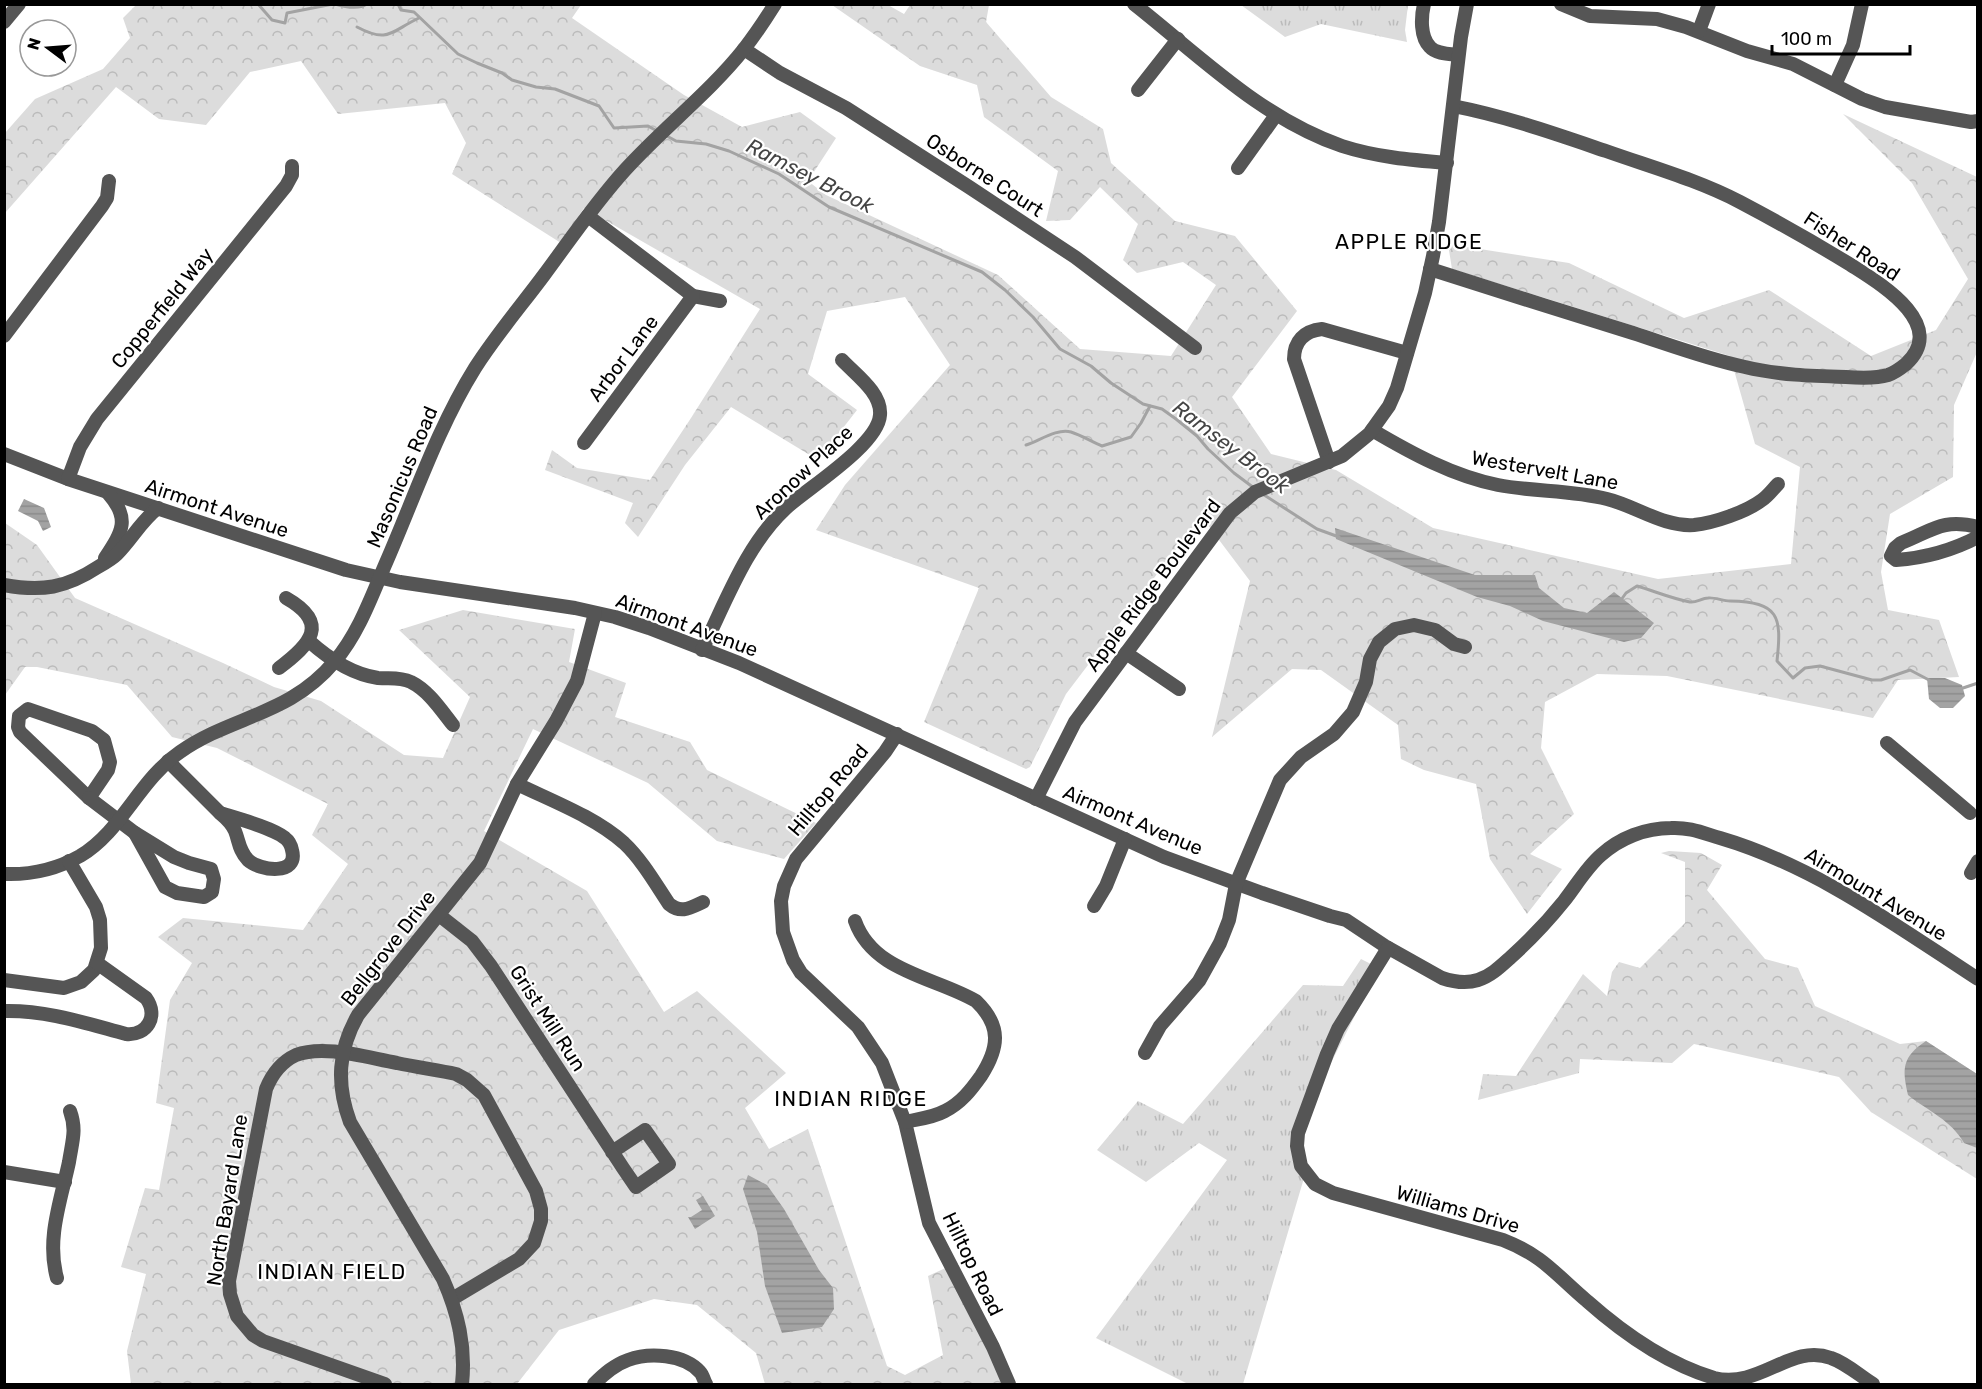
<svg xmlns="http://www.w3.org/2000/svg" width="1982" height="1389" viewBox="0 0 1982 1389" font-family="Rubik,sans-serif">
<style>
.grass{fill:url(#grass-tufts)}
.forest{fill:url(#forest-crowns)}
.water{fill:url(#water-rules)}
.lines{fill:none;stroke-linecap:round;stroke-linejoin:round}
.stream{stroke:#a3a3a3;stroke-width:3}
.minor{stroke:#555;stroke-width:14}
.labels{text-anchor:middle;stroke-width:4.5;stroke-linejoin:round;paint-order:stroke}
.street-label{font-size:20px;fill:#000;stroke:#fff}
.water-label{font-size:21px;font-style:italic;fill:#444;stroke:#fff}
.neighbourhood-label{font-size:21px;letter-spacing:1.5px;fill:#000;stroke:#fff}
</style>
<defs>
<pattern id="grass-tufts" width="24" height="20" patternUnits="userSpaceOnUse" patternTransform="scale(1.5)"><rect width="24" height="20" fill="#dcdcdc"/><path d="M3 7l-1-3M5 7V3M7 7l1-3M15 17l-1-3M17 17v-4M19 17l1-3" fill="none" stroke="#bbb"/></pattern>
<pattern id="forest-crowns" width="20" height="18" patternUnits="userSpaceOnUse" patternTransform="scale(1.5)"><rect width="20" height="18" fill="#dcdcdc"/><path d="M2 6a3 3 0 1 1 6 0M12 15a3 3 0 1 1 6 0" fill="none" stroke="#bbb"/></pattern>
<pattern id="water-rules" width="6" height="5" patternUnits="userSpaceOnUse" patternTransform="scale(1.5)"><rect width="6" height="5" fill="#a3a3a3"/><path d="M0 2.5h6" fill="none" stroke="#8b8b8b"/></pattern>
</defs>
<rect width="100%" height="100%" fill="#fff"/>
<g class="grass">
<polygon points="1241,5 1408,5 1405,30 1407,42 1321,24 1285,37"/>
<polygon points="1361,959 1379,968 1299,1126 1304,1178 1243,1384 1188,1384 1096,1338 1227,1160 1199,1143 1146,1182 1097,1150 1138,1101 1183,1124 1303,985 1343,986"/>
</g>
<g class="forest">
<polygon points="136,5 581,5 572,18 684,95 742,127 800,112 836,138 808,181 826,195 998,275 1080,349 1171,356 1216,285 1183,262 1137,273 1123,260 1138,224 1100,187 1070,220 1046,221 1058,171 984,117 977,85 920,66 832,5 888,5 904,14 910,5 989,5 986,22 1051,97 1103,129 1111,163 1175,221 1235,236 1297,311 1232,397 1271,454 1336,470 1433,528 1658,579 1791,564 1800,467 1755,444 1730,356 1452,269 1448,244 1569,263 1684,318 1769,290 1871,356 1936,330 1968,279 1912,183 1843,114 1977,177 1977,352 1954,405 1953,477 1890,514 1881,572 1888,610 1939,620 1959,677 1898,680 1873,718 1667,676 1597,674 1545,702 1541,748 1574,814 1530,854 1562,869 1527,914 1490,859 1476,784 1424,770 1401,759 1398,725 1321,670 1292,669 1212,737 1250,581 1201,516 1066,694 1030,767 1026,769 924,722 979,588 816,530 845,485 950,365 905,297 827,311 808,374 857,410 818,460 731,407 685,465 638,537 625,523 633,503 545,470 552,450 577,468 650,480 691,418 760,309 584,208 561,243 452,174 466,143 445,103 338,114 301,61 250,72 206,125 159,119 116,87 5,213 5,133 35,99 103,69 130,38 123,18"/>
<polygon points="5,523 37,545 75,598 223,663 274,687 321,701 404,755 443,758 470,697 399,630 463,610 575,629 569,662 626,683 615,717 690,742 707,770 816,823 784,859 717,841 648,783 533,729 484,831 587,891 664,1012 697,991 786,1073 745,1108 769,1149 808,1129 887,1366 905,1375 943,1355 928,1276 950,1266 1004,1384 765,1384 756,1353 697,1305 654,1299 559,1330 517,1384 131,1384 127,1351 146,1274 121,1267 145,1188 159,1190 174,1108 156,1103 170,1000 192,963 158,937 183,918 303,930 348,864 312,835 328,804 217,748 172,737 127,685 37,667 25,667 5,695"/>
<polygon points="1669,851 1701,853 1722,865 1707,890 1765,959 1798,968 1815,1006 1900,1044 1926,1041 1977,1074 1977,1179 1871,1112 1839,1077 1694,1044 1672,1063 1580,1059 1579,1073 1478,1100 1483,1074 1516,1076 1583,974 1607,996 1612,972 1619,962 1640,968 1685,923 1685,862 1661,853"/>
</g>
<g class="water">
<polygon points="24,499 44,508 51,527 43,531 38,521 18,511"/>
<polygon points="1335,528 1475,575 1535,575 1539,588 1564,608 1587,613 1614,592 1654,623 1641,638 1624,642 1543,621 1510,606 1477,597 1336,539"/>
<polygon points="1927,678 1945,678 1962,685 1965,696 1953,708 1940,708 1929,699"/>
<path d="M1926 1041 1977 1074V1148L1964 1143C1951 1120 1928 1111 1908 1095 1902 1068 1902 1057 1926 1041Z"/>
<polygon points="748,1175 767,1185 784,1209 819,1270 833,1288 834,1309 822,1327 782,1333 765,1286 757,1232 743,1189"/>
<polygon points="703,1196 715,1216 695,1229 688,1217 691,1217 702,1210 696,1200"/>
</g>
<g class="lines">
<g class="stream">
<polyline points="258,4 272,20 285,23 287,13 333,4"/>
<path d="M335 4C345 7 358 10 367 4"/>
<polyline points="398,4 401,10 414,12 458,54 477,63 502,73 512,80 536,87 555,89 599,106 614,128 648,126 657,131"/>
<path d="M357 27C389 44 391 31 419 18"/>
<polyline points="665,135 676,141 706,144 729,151 779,174 829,207 982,272 1005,290 1033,317 1060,349 1091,366 1111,383 1143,404 1162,409 1176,419 1197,436 1208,449 1234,473 1254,488"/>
<path d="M1026 445C1039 441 1057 428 1071 432 1081 435 1092 442 1102 446L1131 437 1141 423 1150 406"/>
<polyline points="1261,493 1317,529 1339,537"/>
<path d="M1621 600 1626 593 1637 586C1654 591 1673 599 1690 602 1696 603 1702 598 1708 598 1714 597 1723 601 1730 601 1779 602 1782 616 1777 661L1793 678 1805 668 1820 666 1872 680H1881L1910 670 1929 680"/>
<polyline points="1960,689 1978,683"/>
</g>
<g class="minor">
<path d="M1134 4C1200 56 1261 118 1342 146 1376 157 1411 160 1447 163"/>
<path d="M1424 4C1421 17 1420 37 1430 47 1436 54 1450 54 1458 55"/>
<polyline points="1561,4 1590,16 1657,19 1686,27 1747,51 1793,64 1862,99 1885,107 1971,122 1978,121"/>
<polyline points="4,22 19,4"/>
<polyline points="1699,31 1709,4"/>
<polyline points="744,49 780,73 846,108 969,187 1075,257 1195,348"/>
<polyline points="1835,85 1853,45 1862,4"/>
<polyline points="1138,90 1178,39"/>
<polyline points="1238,168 1276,115"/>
<polyline points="588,216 693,296 720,301"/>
<path d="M1430 269C1498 291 1565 312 1633 333 1670 345 1707 359 1745 367 1778 375 1812 376 1846 377 1859 378 1875 379 1888 375 1894 373 1901 368 1906 364 1949 324 1879 283 1851 265 1815 243 1778 222 1740 202 1698 180 1651 167 1606 151 1556 134 1505 116 1453 106"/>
<polyline points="4,336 102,206 107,198 109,181"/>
<path d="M1372 430C1411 453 1453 476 1498 485 1534 492 1571 490 1607 499 1636 506 1663 527 1694 525 1714 523 1746 512 1762 500 1768 496 1773 489 1778 484"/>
<polyline points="584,443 693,296"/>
<path d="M4 454 68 479 346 570 400 582 575 608 615 617 649 628 739 663 1164 857 1262 893 1330 916 1346 920 1385 946 1442 978C1454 982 1466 984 1478 980 1491 976 1501 966 1511 957 1530 940 1548 921 1564 901 1576 886 1586 868 1601 855 1620 838 1645 828 1671 828 1689 827 1703 833 1720 838 1815 866 1895 925 1978 979"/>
<path d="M1329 462 1294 359C1294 341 1304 331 1322 329L1407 353"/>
<polyline points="68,479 80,447 97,419 286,186 292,175 292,166"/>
<path d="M1978 527C1942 518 1932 531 1901 543L1895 548 1891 556 1896 560C1925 558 1951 551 1978 537"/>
<path d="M105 558C122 532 131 519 108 493"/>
<path d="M4 585C42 592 66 588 98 567 105 563 112 559 117 554 132 539 141 521 158 508"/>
<path d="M309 641C329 659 351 674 378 678 390 679 400 677 411 682 429 691 441 710 453 725"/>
<path d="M702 650C726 602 746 545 786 508 808 488 878 445 880 415 882 393 856 375 842 360"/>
<polyline points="1126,653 1179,689"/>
<path d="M279 668C311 644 330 623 286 598"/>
<polygon points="28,709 92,731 104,740 110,762 108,770 89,798 20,732 18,727 19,716"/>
<polyline points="897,734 885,752 796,859 784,886 781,901 783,932 793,960 801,973 858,1027 882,1063 905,1122 929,1223 993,1347 1009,1384"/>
<polyline points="1887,743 1970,813"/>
<polyline points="168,761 220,813"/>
<path d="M517 784C552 801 595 817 624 843 642 860 655 883 669 904 681 914 690 908 703 902"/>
<polyline points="89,798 135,833"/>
<polyline points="1036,799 1075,722 1230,513 1255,492 1342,456 1369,434 1389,406 1397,388 1425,293 1433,256 1439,222 1461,37 1467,4"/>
<path d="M220 813C236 818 273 828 285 838 289 841 291 845 292 850 299 876 260 871 248 860 239 851 239 841 235 831 232 823 226 818 220 813Z"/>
<polygon points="135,833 174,857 189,863 211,869 214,879 212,892 204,897 177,893 165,887"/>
<polyline points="1971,873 1978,861"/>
<path d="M4 874C30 875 57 869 80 856 122 831 139 780 180 752 233 715 289 716 335 661 358 634 371 598 385 565 414 499 437 429 475 368 496 335 521 306 544 275 570 240 595 203 625 170 663 128 709 93 744 49 755 35 765 20 775 4"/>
<polyline points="1094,906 1106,886 1125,839"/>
<polyline points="439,915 472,941 491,966 623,1168 636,1187 669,1164 645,1130 612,1152"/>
<path d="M855 921C873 972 935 977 976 1001 1002 1026 999 1048 981 1076 971 1090 961 1103 945 1111 932 1118 918 1119 905 1122"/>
<path d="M1388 948 1338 1029 1327 1054 1298 1133 1297 1146 1301 1166 1315 1184 1333 1193 1503 1240C1544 1256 1556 1275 1587 1301 1623 1333 1668 1364 1714 1378 1761 1389 1790 1343 1831 1358 1846 1363 1860 1376 1873 1384"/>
<polyline points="4,980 64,988 81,982 94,970 101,948 100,920 96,907 69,861"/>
<path d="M4 1011C47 1010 85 1023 126 1034 147 1036 159 1016 146 998L97 963"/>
<polyline points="1145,1053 1160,1026 1199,981 1220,943 1229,920 1236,884 1280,780 1301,757 1334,734 1353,712 1366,682 1370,659 1379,642 1395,629 1414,625 1435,630 1454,644 1465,647"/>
<polyline points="4,1172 65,1182"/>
<path d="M57 1278C46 1239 61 1200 69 1162 72 1142 77 1130 70 1111"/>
<path d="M385 1384 263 1341 253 1335 237 1316 230 1294 229 1281 266 1089C272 1074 281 1062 296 1055 324 1044 368 1058 397 1063 416 1067 436 1070 456 1074L467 1080 484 1095 536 1191 541 1209V1221L534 1243 519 1259 452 1299"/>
<path d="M462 1384C466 1346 458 1313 443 1279L350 1122C336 1084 338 1050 358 1015L480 863 517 784 556 721 577 681 595 613"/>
<path d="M594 1384C604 1374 614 1365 628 1360 649 1352 684 1354 700 1372 703 1375 704 1381 706 1384"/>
</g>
</g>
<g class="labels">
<g class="street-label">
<text transform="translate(985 175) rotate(33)" y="7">Osborne Court</text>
<text transform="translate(1852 246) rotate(33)" y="7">Fisher Road</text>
<text transform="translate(162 308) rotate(-51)" y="7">Copperfield Way</text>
<text transform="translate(623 358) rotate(-53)" y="7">Arbor Lane</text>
<text transform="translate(1545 470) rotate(10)" y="7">Westervelt Lane</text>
<text transform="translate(803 472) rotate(-43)" y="7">Aronow Place</text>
<text transform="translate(402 477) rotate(-67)" y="7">Masonicus Road</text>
<text transform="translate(217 508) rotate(18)" y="7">Airmont Avenue</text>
<text transform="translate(1153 585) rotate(-53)" y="7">Apple Ridge Boulevard</text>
<text transform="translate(687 625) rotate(20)" y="7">Airmont Avenue</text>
<text transform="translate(828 790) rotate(-50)" y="7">Hilltop Road</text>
<text transform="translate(1133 820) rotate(23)" y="7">Airmont Avenue</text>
<text transform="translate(1876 894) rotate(31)" y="7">Airmount Avenue</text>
<text transform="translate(388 948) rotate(-52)" y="7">Bellgrove Drive</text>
<text transform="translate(548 1018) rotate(57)" y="7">Grist Mill Run</text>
<text transform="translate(227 1200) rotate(-81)" y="7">North Bayard Lane</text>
<text transform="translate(1458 1209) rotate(16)" y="7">Williams Drive</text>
<text transform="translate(973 1264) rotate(64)" y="7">Hilltop Road</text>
</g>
<g class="water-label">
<text transform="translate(810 176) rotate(27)" y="7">Ramsey Brook</text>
<text transform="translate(1231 447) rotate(37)" y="7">Ramsey Brook</text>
</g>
<g class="neighbourhood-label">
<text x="1409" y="249">APPLE RIDGE</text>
<text x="851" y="1106">INDIAN RIDGE</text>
<text x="332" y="1279">INDIAN FIELD</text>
</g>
</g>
<rect width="1982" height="1389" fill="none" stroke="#000000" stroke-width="12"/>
<g transform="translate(48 48) rotate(286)"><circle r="28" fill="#ffffff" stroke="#999999" stroke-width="1.5"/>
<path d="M0-4.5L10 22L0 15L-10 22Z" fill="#000000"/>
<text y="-9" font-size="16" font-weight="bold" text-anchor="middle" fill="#000000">N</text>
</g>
<path d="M1772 45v9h138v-9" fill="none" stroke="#000000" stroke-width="3"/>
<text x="1781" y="45" font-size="18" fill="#000000" stroke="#ffffff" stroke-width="4.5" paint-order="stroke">100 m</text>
</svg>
